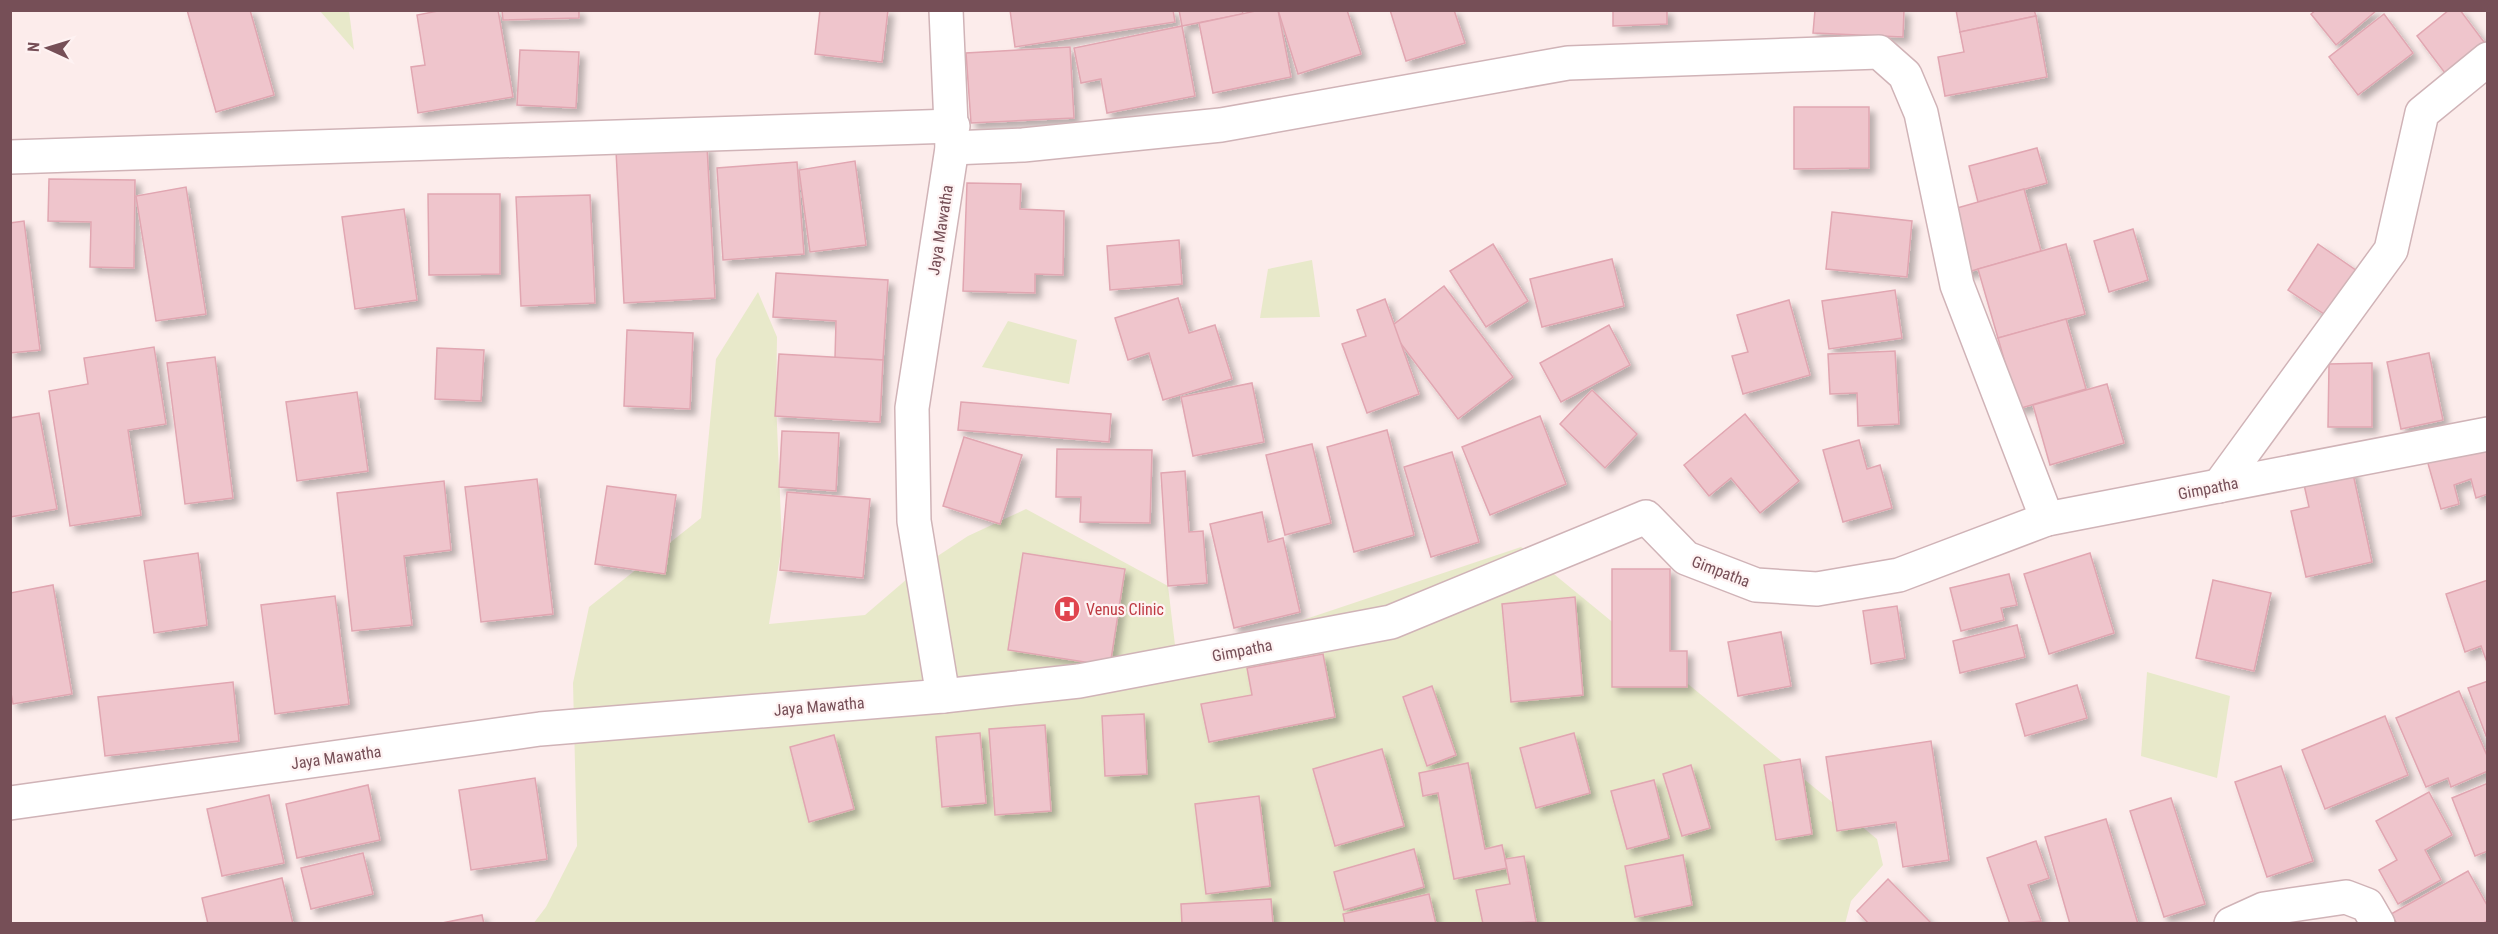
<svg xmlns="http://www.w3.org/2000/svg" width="2498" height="934" viewBox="0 0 2498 934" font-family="'Roboto Condensed',sans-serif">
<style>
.green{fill:#e8e9ca}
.building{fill:#efc5cc;stroke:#e1a6b1;stroke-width:1.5;filter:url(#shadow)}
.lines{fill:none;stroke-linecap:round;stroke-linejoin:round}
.minor-casing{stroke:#d0b3b7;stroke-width:36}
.minor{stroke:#fff;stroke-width:33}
.labels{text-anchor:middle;stroke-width:4.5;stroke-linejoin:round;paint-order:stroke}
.street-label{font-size:16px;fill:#764f57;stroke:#fef2f2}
.health-label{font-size:16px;fill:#be3a42;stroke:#fef2f2;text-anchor:start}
</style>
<defs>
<filter id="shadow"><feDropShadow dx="5.5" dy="5.5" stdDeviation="3" flood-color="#0004"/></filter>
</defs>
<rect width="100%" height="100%" fill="#fceceb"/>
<g class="green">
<polygon points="320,11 349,11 354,50"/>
<polygon points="1312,260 1320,317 1260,318 1268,269"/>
<polygon points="758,292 777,337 776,401 782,544 769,624 865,615 921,567 968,536 1026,509 1168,586 1177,662 1521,547 1877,839 1883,865 1851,901 1845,924 533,924 546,907 577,846 573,683 589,607 701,518 716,359"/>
<polygon points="1008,321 1077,340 1069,384 982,367"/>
<polygon points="2147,672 2230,696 2217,778 2141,756"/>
</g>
<g class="building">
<polygon points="187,10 250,10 274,95 216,112"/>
<polygon points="443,10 498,10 513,97 418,113 411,67 425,65 417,15"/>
<polygon points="502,10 579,10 579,18 503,20"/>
<polygon points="820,10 888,10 882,62 815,54"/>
<polygon points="1010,10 1173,10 1175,22 1015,47"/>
<polygon points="1179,10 1242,10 1243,14 1182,26"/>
<polygon points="1260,10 1278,10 1291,77 1213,93 1199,23"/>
<polygon points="1278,10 1347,10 1361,54 1298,74"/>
<polygon points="1390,10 1454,10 1465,43 1406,61"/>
<polygon points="1613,10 1667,10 1667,24 1613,26"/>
<polygon points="1815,10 1904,10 1903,37 1813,33"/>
<polygon points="1956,10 2034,10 2036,16 1960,32"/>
<polygon points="2316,10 2377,10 2336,45 2311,14"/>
<polygon points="2449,10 2460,10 2487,46 2448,77 2417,36"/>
<polygon points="2384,14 2413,53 2358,95 2329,57"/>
<polygon points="2036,16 2047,77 1945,96 1938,57 1964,52 1960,32"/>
<polygon points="1182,26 1195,96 1107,113 1101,79 1081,83 1074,48"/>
<polygon points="1070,47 1074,118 971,123 966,53"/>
<polygon points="520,50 579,52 576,108 517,105"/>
<polygon points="1794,107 1869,107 1869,168 1794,169"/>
<polygon points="707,146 715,298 624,303 616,151"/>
<polygon points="2037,148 2047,183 1978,202 1969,166"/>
<polygon points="855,161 866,245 810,252 799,170"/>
<polygon points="797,162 804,254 723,260 717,168"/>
<polygon points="49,179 135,180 134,268 90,267 91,222 48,221"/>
<polygon points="967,183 1021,184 1020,209 1064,211 1063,275 1035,274 1035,293 963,291"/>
<polygon points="186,187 206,314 156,321 136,196"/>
<polygon points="2024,189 2041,251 1961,274 1943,212"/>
<polygon points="428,194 500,194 500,274 429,275"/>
<polygon points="590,195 595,303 521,306 516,197"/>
<polygon points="404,209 417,300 355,309 342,217"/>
<polygon points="1832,212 1912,221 1907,277 1826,269"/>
<polygon points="24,221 40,350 10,353 10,223"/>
<polygon points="2133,229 2148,280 2109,292 2094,241"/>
<polygon points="1179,240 1182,284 1110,290 1107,246"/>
<polygon points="1493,244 1528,301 1486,327 1450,271"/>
<polygon points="2066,244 2085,314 1998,338 1978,269"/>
<polygon points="2318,244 2360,273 2330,318 2288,290"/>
<polygon points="1612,259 1624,306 1542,327 1530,279"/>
<polygon points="776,273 888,280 883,360 835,358 836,321 773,317"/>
<polygon points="1444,286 1513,377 1458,419 1389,328"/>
<polygon points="1895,290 1902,338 1829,349 1822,301"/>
<polygon points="1178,298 1189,333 1215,325 1232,379 1163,400 1149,353 1128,360 1115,318"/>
<polygon points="1385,299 1419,394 1367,413 1342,344 1366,336 1357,310"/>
<polygon points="1789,300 1810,375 1743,394 1732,356 1748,352 1737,315"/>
<polygon points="2066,319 2086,389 2018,409 1998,338"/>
<polygon points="1609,325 1630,365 1561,402 1540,363"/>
<polygon points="627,330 693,333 690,409 624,406"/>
<polygon points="154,347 166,424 128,430 141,515 70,526 49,391 88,384 84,358"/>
<polygon points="437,348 484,350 481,401 435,399"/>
<polygon points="1895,351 1899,424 1858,426 1857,393 1830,394 1828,354"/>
<polygon points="2429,353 2443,420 2401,429 2387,362"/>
<polygon points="779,354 883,360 880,422 775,416"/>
<polygon points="215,357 233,498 185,504 167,363"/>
<polygon points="2372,363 2372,427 2328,427 2329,364"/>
<polygon points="1252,383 1264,442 1193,456 1181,397"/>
<polygon points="2107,384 2124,443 2050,465 2033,405"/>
<polygon points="1592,390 1637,434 1605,468 1560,424"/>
<polygon points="357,392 368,471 297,481 286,402"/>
<polygon points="961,402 1111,414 1109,442 958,430"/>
<polygon points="39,413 57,509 10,517 10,418"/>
<polygon points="1745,414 1799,481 1760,513 1731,478 1709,496 1684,465"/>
<polygon points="1540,416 1566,484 1490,515 1462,447"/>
<polygon points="1387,430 1414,535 1354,552 1327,447"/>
<polygon points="782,431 839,433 836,491 779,487"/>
<polygon points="964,437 1022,455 1000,524 943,506"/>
<polygon points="1859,440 1867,469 1880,465 1892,508 1843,522 1823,450"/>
<polygon points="2488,442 2488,494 2476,498 2471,479 2454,485 2459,504 2441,509 2427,460"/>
<polygon points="1312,444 1331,523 1285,535 1266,455"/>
<polygon points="1057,449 1152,450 1150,523 1080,522 1081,497 1056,497"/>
<polygon points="1452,452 1479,542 1431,557 1404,467"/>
<polygon points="2352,469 2372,562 2306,577 2291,511 2309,507 2303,480"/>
<polygon points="1185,471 1189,532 1203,531 1207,583 1168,586 1161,473"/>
<polygon points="537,479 553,614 481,622 465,487"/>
<polygon points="444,481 451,550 404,556 412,625 352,631 337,493"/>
<polygon points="607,486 676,495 665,574 595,564"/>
<polygon points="787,492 870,499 863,578 780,570"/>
<polygon points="1262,512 1268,542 1283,538 1300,612 1234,628 1210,524"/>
<polygon points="198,553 207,625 154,633 144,561"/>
<polygon points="1023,553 1125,569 1110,666 1008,650"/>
<polygon points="2090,553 2114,633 2049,654 2024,574"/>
<polygon points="1612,569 1670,569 1670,651 1687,651 1687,687 1612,687"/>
<polygon points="2009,574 2017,605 2001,608 2004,620 1961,631 1950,588"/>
<polygon points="2213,580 2271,593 2254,671 2196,658"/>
<polygon points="2488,580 2488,665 2481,646 2465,652 2446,594"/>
<polygon points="53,585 72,694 13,704 10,688 10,593"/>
<polygon points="335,596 349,704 275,714 261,605"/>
<polygon points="1575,597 1583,695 1511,702 1502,604"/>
<polygon points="1897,606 1905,658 1871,664 1863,611"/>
<polygon points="2017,625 2025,657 1960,673 1953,641"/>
<polygon points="1781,632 1791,686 1738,696 1728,642"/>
<polygon points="1323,654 1335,717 1209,742 1201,704 1252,695 1247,668"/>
<polygon points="2488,681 2488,741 2468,688"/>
<polygon points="233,682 239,741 105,756 98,697"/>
<polygon points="2077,685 2087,718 2025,736 2016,704"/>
<polygon points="1432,686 1456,755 1427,766 1403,697"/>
<polygon points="2459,691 2488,758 2488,771 2451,787 2448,778 2426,787 2396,718"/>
<polygon points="1144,714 1147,774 1105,776 1102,716"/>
<polygon points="2385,716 2408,775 2325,809 2302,750"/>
<polygon points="1045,725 1051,811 995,815 989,729"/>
<polygon points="980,733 986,803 942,807 936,737"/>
<polygon points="1574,733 1590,793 1536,808 1520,748"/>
<polygon points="834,735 854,809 809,822 790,747"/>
<polygon points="1931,741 1949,860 1903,867 1896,822 1837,831 1826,757"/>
<polygon points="1382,749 1404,826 1335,846 1313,769"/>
<polygon points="1800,759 1812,834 1776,840 1764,765"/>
<polygon points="1468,763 1485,849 1502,845 1507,868 1454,879 1438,793 1423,796 1419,773"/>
<polygon points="1691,765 1710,828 1682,836 1663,774"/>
<polygon points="2281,766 2313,861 2267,877 2235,782"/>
<polygon points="535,778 547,859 471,870 459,790"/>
<polygon points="1654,780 1669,838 1627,849 1611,791"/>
<polygon points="2488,783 2488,851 2475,856 2452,798"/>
<polygon points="368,785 380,840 297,858 286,804"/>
<polygon points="2429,792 2452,835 2425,850 2441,880 2398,904 2379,870 2397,860 2376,821"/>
<polygon points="269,795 284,863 222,876 207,809"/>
<polygon points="1259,796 1270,886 1206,894 1195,804"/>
<polygon points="2171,798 2205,904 2164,917 2130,811"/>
<polygon points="2106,819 2138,924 2070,924 2045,837"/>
<polygon points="2036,841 2049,878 2028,885 2041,921 2010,924 1987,858"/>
<polygon points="1414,849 1424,887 1344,910 1334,872"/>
<polygon points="363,853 373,894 311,909 301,868"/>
<polygon points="1683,855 1692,905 1635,917 1625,866"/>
<polygon points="1524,856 1536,922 1483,924 1476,890 1510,884 1505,859"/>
<polygon points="2468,871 2488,907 2488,920 2482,924 2397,924 2391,914"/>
<polygon points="282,878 293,924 208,924 202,898"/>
<polygon points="1888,879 1932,924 1869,924 1857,911"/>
<polygon points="1429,894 1436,924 1345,924 1343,914"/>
<polygon points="1271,899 1273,924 1182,924 1181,904"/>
<polygon points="482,915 484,924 437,924"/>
</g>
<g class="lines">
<defs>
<g id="minor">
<polyline points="952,148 1023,145 1221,125 1568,63 1879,52 1905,75 1921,113 1957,285 2047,519"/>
<polyline points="10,157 953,126"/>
<polyline points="2219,486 2391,250 2422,113 2488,59"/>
<polyline points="943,696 1079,681 1391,622 1646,517 1686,558 1756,585 1817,589 1899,575 2047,519 2488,434"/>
<polyline points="10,803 540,729 943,696 914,521 912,408 952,148 946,10"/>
<polyline points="2231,924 2264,909 2346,897 2367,905 2378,924"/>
</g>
</defs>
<use href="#minor" class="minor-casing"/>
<use href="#minor" class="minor"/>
</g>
<defs>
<symbol id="hospital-disc" viewBox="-11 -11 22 22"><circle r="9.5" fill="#e0444e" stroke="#fef2f2"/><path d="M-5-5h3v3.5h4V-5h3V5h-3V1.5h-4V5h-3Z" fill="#fff"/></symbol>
</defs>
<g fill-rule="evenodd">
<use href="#hospital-disc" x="1052" y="594" width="30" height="30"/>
</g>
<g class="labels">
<g class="street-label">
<text transform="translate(940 230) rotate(-81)" y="6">Jaya Mawatha</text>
<text transform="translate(2208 488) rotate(-11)" y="6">Gimpatha</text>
<text transform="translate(1721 571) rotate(21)" y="6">Gimpatha</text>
<text transform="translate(1242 650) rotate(-11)" y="6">Gimpatha</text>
<text transform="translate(819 706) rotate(-5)" y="6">Jaya Mawatha</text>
<text transform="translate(336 757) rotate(-8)" y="6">Jaya Mawatha</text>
</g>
<g class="health-label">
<text x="1086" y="615">Venus Clinic</text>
</g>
</g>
<rect width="2498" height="934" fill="none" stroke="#764f57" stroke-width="24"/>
<g transform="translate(48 48) rotate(274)" stroke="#fef2f2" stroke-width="4.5" paint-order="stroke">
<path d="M0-4.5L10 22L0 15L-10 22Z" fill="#764f57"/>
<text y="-9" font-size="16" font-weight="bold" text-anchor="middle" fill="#764f57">N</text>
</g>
</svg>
